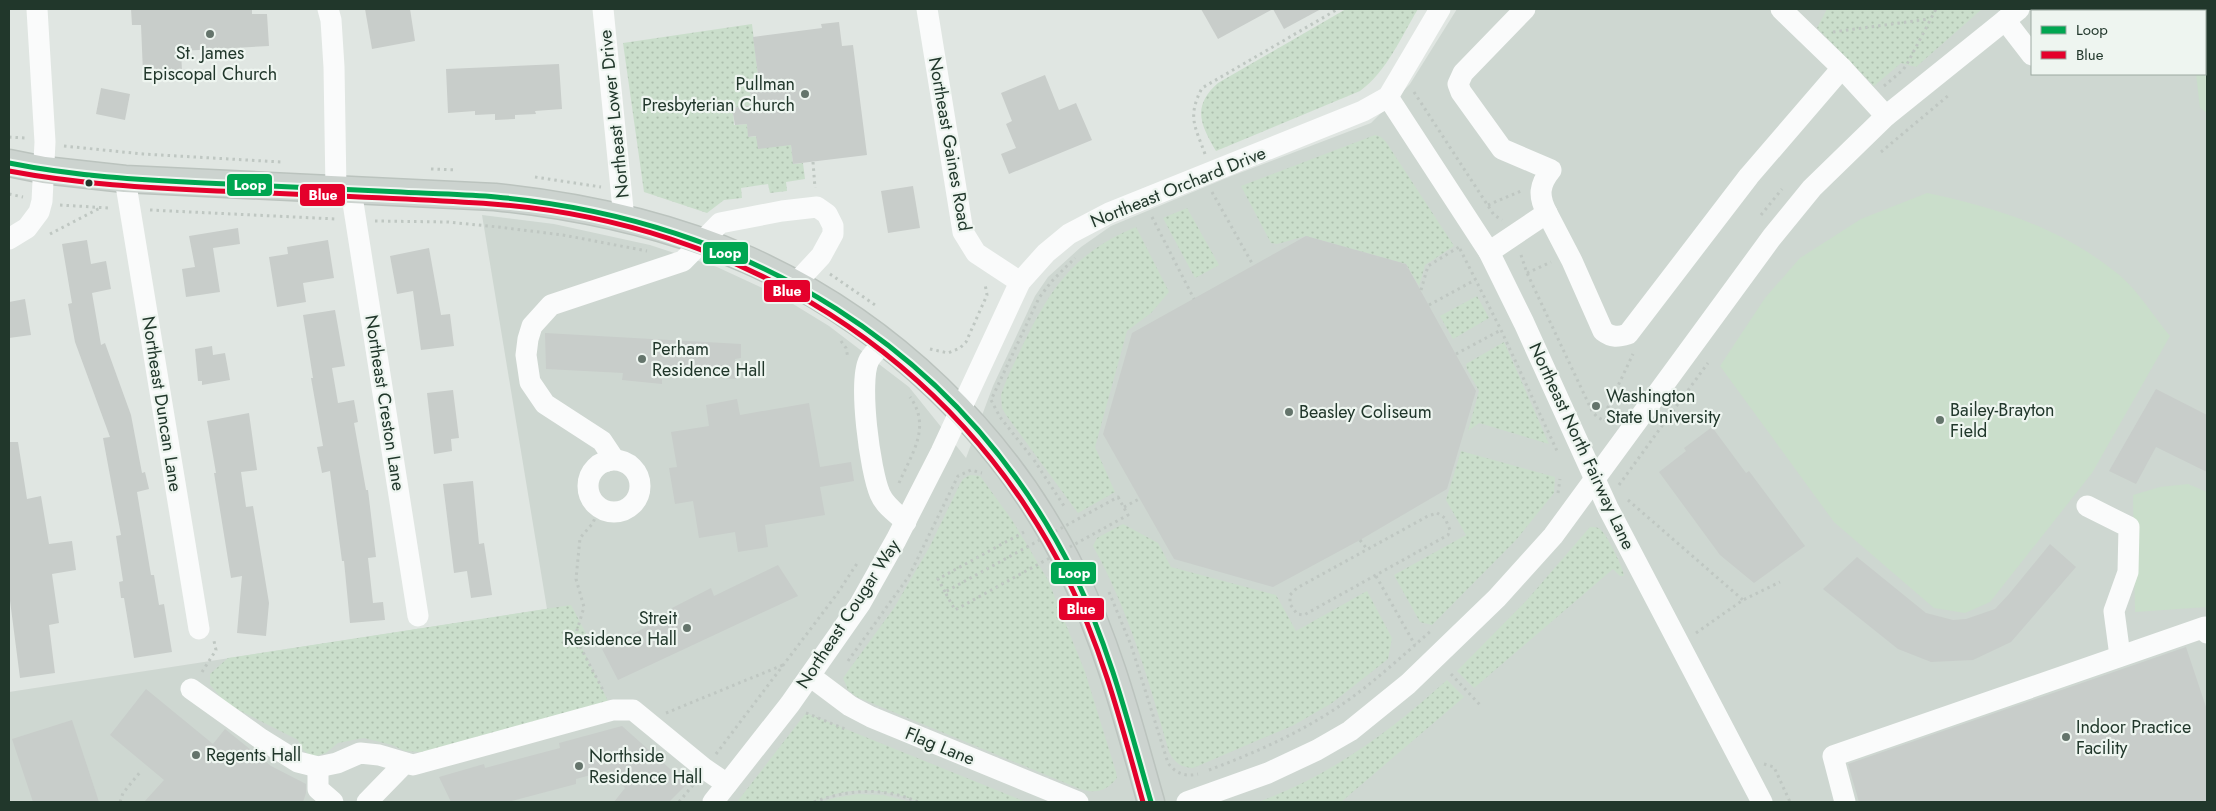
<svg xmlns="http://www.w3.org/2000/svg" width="2216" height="811" viewBox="0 0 2216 811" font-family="Jost,sans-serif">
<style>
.built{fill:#ced7d1;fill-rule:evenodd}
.grass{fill:url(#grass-dots)}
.pitch{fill:#cadecb}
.building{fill:#c8cdca}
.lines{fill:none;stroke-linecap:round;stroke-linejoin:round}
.major-casing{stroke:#bbc3be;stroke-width:29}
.path{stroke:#bfc7c2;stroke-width:3;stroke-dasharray:2.5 4;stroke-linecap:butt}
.minor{stroke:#fafbfb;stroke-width:21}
.major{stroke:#ccd3cf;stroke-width:26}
.path-bridge{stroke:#bfc7c2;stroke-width:3;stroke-dasharray:2.5 4;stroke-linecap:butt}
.bus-1-casing{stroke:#eef5f0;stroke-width:9}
.bus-2-casing{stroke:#eef5f0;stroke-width:9}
.bus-1{stroke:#00a651;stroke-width:5}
.bus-2{stroke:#e4002b;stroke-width:5}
.poi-dot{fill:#64746b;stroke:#eef5f0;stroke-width:2}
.bus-dot{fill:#21372b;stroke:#eef5f0;stroke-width:2}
.labels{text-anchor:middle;stroke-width:4.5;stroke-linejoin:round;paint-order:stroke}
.poi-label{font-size:18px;fill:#21372b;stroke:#eef5f0;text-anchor:start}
.street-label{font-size:18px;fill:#21372b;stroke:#eef5f0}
.line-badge{stroke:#eef5f0;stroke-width:2}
.badge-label{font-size:14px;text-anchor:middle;font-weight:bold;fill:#fff}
</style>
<defs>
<pattern id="grass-dots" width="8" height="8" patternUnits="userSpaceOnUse" patternTransform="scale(1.25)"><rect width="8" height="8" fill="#cadecb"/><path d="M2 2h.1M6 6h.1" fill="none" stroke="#adbfae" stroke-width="1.8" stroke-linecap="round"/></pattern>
</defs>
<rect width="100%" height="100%" fill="#e0e6e2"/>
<path class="built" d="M1457 9H2207V802H9V692L547 609 482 215 554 224 650 245 717 267 780 296 829 326 909 387 966 458 993 386 1035 296 1048 277 1081 247 1111 226 1229 177 1371 123 1410 84ZM2032 11H2205V74H2032Z"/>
<g class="grass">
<path d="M1346 9H1418C1401 37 1387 71 1360 91L1216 151C1200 124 1192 106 1218 83Z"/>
<polygon points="1827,9 1982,9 1916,67 1901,63 1874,86 1817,28"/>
<polygon points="752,24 759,83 749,84 752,105 733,108 734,125 747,124 749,137 757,136 791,145 793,164 803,163 805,179 786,182 787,191 770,193 768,184 741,188 742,198 724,200 707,213 644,192 623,43"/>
<polygon points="1375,135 1381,137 1386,142 1454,246 1425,265 1419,286 1406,264 1306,236 1277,244 1271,243 1241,186"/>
<polygon points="1187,208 1219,265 1195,278 1163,218"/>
<path d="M1136 227 1169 292 1151 313 1127 331 1095 447 1115 492 1078 513 1006 415 1002 408 1001 395C1006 379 1014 364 1021 349 1050 289 1073 253 1136 227Z"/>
<polygon points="1477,296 1489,318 1453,339 1440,316"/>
<polygon points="1504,342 1549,444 1479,423 1468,431 1479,391 1467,369 1466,364"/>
<polygon points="1461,451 1555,477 1554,493 1516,540 1432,625 1420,622 1394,575 1466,535 1446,500"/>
<path d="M970 475 980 476 1012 520 1048 580 1085 672 1116 772 1117 778C1106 791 1097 794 1080 789L857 697 848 690 843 678 894 608 929 548 960 484 963 479Z"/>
<path d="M1123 524 1158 543 1171 567 1276 595 1296 631 1367 591 1392 638 1388 659 1332 703 1294 725 1193 768C1180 767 1175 763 1169 752 1149 681 1129 611 1093 546L1097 538Z"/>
<path d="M1590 527C1595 527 1598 527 1601 530 1607 535 1624 569 1624 576H1620L1613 569 1474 688 1457 671 1527 600Z"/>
<polygon points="571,605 591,643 582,648 609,703 436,753 405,751 392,745 364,738 338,743 326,753 312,757 303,750 298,740 227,704 210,685 210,674 228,658"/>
<path d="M1447 680 1464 697 1341 802H1258C1330 776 1391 731 1447 680Z"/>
<path d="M806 713 1026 802H918C892 790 859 787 832 795 826 797 820 801 814 802 793 806 759 802 737 802Z"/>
</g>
<g class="pitch">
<polygon points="2195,9 2207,9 2207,113 2200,108 2196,74 2205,74 2205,11 2193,11"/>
<path d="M1927 193C1998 208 2061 228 2118 274 2136 288 2155 318 2170 336L2092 473 1990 602 1965 613 1934 608 1834 522 1720 366 1765 298 1800 258 1861 219Z"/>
<polygon points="2188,484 2207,492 2207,607 2135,612 2133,495 2160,487"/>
<polygon points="858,794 883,795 911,802 822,802 834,798"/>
</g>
<g class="building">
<polygon points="131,9 252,9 252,14 267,14 269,46 181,51 182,71 143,73 141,25 132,25"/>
<polygon points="365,9 410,9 415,41 372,49"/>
<polygon points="1201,9 1273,9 1218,39"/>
<polygon points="1273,9 1321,9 1284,29"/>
<polygon points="839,22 842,46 853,45 867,155 793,164 791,145 758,149 756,136 748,137 747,124 735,125 732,108 752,105 749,84 759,83 753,37 822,28 821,24"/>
<polygon points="559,64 562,109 535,111 536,114 515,115 515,119 495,120 495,114 475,115 475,111 448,113 446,69"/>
<polygon points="1045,75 1059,110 1076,103 1092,140 1009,174 1001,154 1016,148 1006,124 1012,121 1001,93"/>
<polygon points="101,88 130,94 125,120 96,114"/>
<polygon points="913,186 920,228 888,233 881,191"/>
<polygon points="238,228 240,244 213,248 220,292 186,297 182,269 195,267 189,236"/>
<polygon points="1306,236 1406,264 1476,391 1447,489 1360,540 1273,587 1174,559 1103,434 1132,333"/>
<polygon points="87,240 91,264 106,261 111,289 92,293 101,345 105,343 131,415 142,473 145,472 149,489 137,492 151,575 154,575 159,605 164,604 172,652 134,658 124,598 121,598 119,582 123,581 116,536 121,535 103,438 110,437 75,342 68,304 72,303 62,244"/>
<polygon points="328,240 334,278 303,283 306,302 277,307 269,257 288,254 287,247"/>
<polygon points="429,248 441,315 450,314 454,346 421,350 413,291 397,294 390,256"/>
<polygon points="25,299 31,335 9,338 9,302"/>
<polygon points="335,310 345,366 332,368 338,403 354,400 358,422 354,423 366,490 368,490 376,557 368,558 373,603 383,602 385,620 350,623 344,561 342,561 330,471 322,473 317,447 323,446 311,378 313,378 303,315"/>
<polygon points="545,333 741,344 741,358 735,359 736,379 662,375 662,384 622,380 623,373 546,369"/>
<polygon points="212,346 213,355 225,353 230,380 202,385 202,381 198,381 195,349"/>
<polygon points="2156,389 2207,415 2207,472 2156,447 2136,484 2109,471"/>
<polygon points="453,390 459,438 451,439 452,451 434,454 427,393"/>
<polygon points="737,399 740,415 809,403 820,467 851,462 854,481 820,487 825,515 765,525 768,547 738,552 735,532 699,538 693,501 675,504 669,468 677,467 671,432 709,426 706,405"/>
<polygon points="249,413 257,470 241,472 246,507 253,506 269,603 266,636 237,633 242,576 231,578 214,473 216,473 207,421"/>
<polygon points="1712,427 1746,473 1749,471 1805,546 1754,583 1720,555 1659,472 1686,451 1684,448"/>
<polygon points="9,442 18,442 27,499 41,496 49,544 72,541 76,570 52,574 59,623 49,625 55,673 20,678 9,593"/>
<polygon points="473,481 479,544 484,543 492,595 471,598 467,571 454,573 443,484"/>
<polygon points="2050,544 2076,567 2011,642 1973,660 1931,662 1898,649 1823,589 1857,557 1926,613 1953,620 1966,619 1995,609 2009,594"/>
<polygon points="778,565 798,596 618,680 602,649 675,613 672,608 711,588 714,596"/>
<polygon points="2186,647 2207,710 2207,802 1859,802 1848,764"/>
<polygon points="146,689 213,744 225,729 271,766 306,784 306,793 303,802 144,802 164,780 110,735"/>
<polygon points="72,720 99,802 33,802 12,739"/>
<polygon points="622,726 687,784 669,802 614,802 625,788 609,770 576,779 576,784 508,802 451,802 439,777 484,764 485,768 560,748 559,743"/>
</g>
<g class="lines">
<defs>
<path id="major" d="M9 163 44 170 125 179 495 197C581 206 669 225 748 260 888 323 1006 435 1073 573 1109 646 1129 725 1151 802"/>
</defs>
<use href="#major" class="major-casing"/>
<g class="path">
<polyline points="2049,11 2052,9"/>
<polyline points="1833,32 1929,19"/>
<polyline points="1884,86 1903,70 1907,64 1936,9"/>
<polyline points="1414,92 1494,215 1502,220"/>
<polyline points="9,137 26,138"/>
<polyline points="64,146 143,154 282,162"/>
<polyline points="1881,152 1949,95"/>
<path d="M1205 154C1195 126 1187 117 1202 88L1338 9"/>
<polyline points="813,162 815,188"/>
<polyline points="431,169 457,170"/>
<polyline points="535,177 601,187"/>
<polyline points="1212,192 1253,265"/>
<polyline points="9,194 23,197"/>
<polyline points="60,205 109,208"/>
<polyline points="1488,205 1521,191"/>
<polyline points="150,210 336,219"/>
<polyline points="1761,215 1782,189"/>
<polyline points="1152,217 1194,299"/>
<polyline points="375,221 448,222 498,227 563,235 647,251"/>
<polyline points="50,234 100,208"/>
<polyline points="1460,249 1501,330 1558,453"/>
<polyline points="1521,255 1527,273 1592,411 1597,417 1605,421 1615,414"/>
<polyline points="1527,273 1551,262"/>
<polyline points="830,274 878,307"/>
<polyline points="1421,290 1428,266 1459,247"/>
<polyline points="1429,305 1475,280"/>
<polyline points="841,341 846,348 848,358"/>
<polyline points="930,349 948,353 960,348 966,342 987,295 985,284"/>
<polyline points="1456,354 1501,330"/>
<polyline points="1605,421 1608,407 1633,354"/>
<polyline points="1030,455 1000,417 991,400 1039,298 1051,282 1075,258"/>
<polyline points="1034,460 1066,509"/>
<path d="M899 483C911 455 932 427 910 397"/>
<polyline points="1619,485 1708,363"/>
<polyline points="1558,493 1560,479"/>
<polyline points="1628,500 1743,600"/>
<polyline points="599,507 593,523 580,538 576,579 584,607 575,637 604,692"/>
<polyline points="1124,507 1141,498"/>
<polygon points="1437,513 1445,518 1450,530 1448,535 1304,615 1297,614 1290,604 1290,595 1297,588 1428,516"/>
<polyline points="1360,540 1367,549"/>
<polyline points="1376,576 1415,645"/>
<polyline points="945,592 938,579 1024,532"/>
<path d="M1109 592 1131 645 1168 763C1176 774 1186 777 1198 774"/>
<polyline points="1696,633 1743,600 1780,582"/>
<polyline points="848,661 909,576 958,476 971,470 982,473"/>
<polyline points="202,672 216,650 214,641"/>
<polyline points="1451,674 1480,705"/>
<polyline points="666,713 783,665"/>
<polyline points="806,713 845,729"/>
<polyline points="716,754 837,594 858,562"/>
<polyline points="1764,764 1774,767 1790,802"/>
<path d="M1209 770C1252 754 1293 736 1332 711 1368 688 1400 658 1432 630"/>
<polyline points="120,802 123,793 141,771"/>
<polyline points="679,802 693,785"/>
<path d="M814 802C848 789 885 787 918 802"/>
</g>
<g class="minor">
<polyline points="328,9 331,20 334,67 336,190"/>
<polyline points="603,9 624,219"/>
<polyline points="927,9 963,232 976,253 1020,282"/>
<path d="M1525 9 1463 73 1458 84 1461 92 1502 149 1551 170C1539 185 1538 196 1547 213"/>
<polyline points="1781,9 1842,68 1886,116"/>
<polyline points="2005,20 2032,55"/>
<polyline points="1388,97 1489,252 1524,323 1608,508 1762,802"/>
<polyline points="125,179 199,629"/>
<polyline points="351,190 418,616"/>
<polyline points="9,239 27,228 39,212 42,201 45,142 37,9"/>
<path d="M1489 252 1547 213 1572 261 1603 331C1612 338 1618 337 1628 334L1749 176 1842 68"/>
<path d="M885 342C880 347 873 353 869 360 858 381 870 471 880 494 885 506 896 513 906 522"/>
<circle cx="614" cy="486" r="26"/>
<polyline points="608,461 612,456 602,441 545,404 530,382 526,355 528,339 532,326 551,305 683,261 720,223 782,211 817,207 827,214 833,226 833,234 821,256 795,284"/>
<polyline points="2087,506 2129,527 2128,572 2114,611 2120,656"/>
<polyline points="810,676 850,706 871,717 1078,802"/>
<polyline points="191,689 261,739 298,762 318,767 337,763 360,753 379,755 413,765 613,710 633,710 705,769 727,784"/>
<polyline points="318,767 318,789 333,802"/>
<polyline points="367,802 405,763"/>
<polyline points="713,802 790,704 860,604 896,540 941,452 1020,282 1046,253 1069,234 1109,213 1363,111 1388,97 1440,9"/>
<polyline points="1187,802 1268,773 1317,750 1350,731 1408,684 1497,598 1553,536 1772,237 1812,188 1886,116 2019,9"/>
<polyline points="1845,802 1833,756 2205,627 2207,633"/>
</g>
<use href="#major" class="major"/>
<polygon class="path-bridge" points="1118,497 1128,515 955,610 945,592"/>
<defs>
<path id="bus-1" d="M9 163C74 176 139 180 205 183 270 186 336 189 401 192 433 194 465 194 496 197 745 219 961 347 1074 574 1109 646 1129 725 1151 802"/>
<path id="bus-2" d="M9 171C78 184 147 188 217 191 309 195 401 198 492 204 737 222 955 355 1066 576 1102 648 1122 726 1143 802"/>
</defs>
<use href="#bus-1" class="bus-1-casing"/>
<use href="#bus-2" class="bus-2-casing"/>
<use href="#bus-1" class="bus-1"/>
<use href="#bus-2" class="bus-2"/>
</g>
<g class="poi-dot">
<circle cx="210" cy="34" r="5"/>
<circle cx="805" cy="94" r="5"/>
<circle cx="642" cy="359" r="5"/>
<circle cx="1596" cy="406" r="5"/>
<circle cx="1289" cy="412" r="5"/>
<circle cx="1940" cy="420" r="5"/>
<circle cx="687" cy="628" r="5"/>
<circle cx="2066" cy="737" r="5"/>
<circle cx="196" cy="755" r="5"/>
<circle cx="579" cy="766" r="5"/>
</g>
<circle class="bus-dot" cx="89" cy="183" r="4.5"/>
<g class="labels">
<g class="poi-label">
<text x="210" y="59" text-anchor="middle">St. James<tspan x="210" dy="21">Episcopal Church</tspan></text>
<text x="795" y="90" text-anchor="end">Pullman<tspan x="795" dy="21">Presbyterian Church</tspan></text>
<text x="652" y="355">Perham<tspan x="652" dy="21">Residence Hall</tspan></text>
<text x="1606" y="402">Washington<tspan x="1606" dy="21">State University</tspan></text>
<text x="1950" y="416">Bailey-Brayton<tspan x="1950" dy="21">Field</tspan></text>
<text x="1299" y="418">Beasley Coliseum</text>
<text x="677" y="624" text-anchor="end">Streit<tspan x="677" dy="21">Residence Hall</tspan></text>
<text x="2076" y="733">Indoor Practice<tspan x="2076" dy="21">Facility</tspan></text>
<text x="206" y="761">Regents Hall</text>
<text x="589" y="762">Northside<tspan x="589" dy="21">Residence Hall</tspan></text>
</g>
<g class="street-label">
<text transform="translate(614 114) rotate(-96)" y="6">Northeast Lower Drive</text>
<text transform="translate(950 144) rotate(80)" y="6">Northeast Gaines Road</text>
<text transform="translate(1178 187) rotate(-22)" y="6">Northeast Orchard Drive</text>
<text transform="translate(385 403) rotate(81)" y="6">Northeast Creston Lane</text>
<text transform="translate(162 404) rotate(81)" y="6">Northeast Duncan Lane</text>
<text transform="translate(1582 446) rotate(65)" y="6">Northeast North Fairway Lane</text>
<text transform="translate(848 614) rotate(-57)" y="6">Northeast Cougar Way</text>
<text transform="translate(940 746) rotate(22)" y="6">Flag Lane</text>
</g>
</g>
<g class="line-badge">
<rect x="226" y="173" width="47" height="24" rx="5" fill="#00a651"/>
<rect x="299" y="183" width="47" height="24" rx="5" fill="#e4002b"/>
<rect x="702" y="241" width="47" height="24" rx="5" fill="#00a651"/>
<rect x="763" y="279" width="48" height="24" rx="5" fill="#e4002b"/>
<rect x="1050" y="561" width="47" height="24" rx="5" fill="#00a651"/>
<rect x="1058" y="597" width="47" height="24" rx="5" fill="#e4002b"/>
</g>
<g class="badge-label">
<text x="250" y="190">Loop</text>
<text x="323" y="200">Blue</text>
<text x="725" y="258">Loop</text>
<text x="787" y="296">Blue</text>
<text x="1074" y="578">Loop</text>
<text x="1081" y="614">Blue</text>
</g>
<rect width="2216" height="811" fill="none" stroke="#21372b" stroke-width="20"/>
<rect x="2031" y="10" width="175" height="65" fill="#eef5f0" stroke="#9ca9a1"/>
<rect x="2041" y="26" width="25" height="8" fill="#00a651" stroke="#9ca9a1"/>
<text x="2076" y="35" font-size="15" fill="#21372b">Loop</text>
<rect x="2041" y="51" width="25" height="8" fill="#e4002b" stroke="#9ca9a1"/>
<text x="2076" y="60" font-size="15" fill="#21372b">Blue</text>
</svg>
